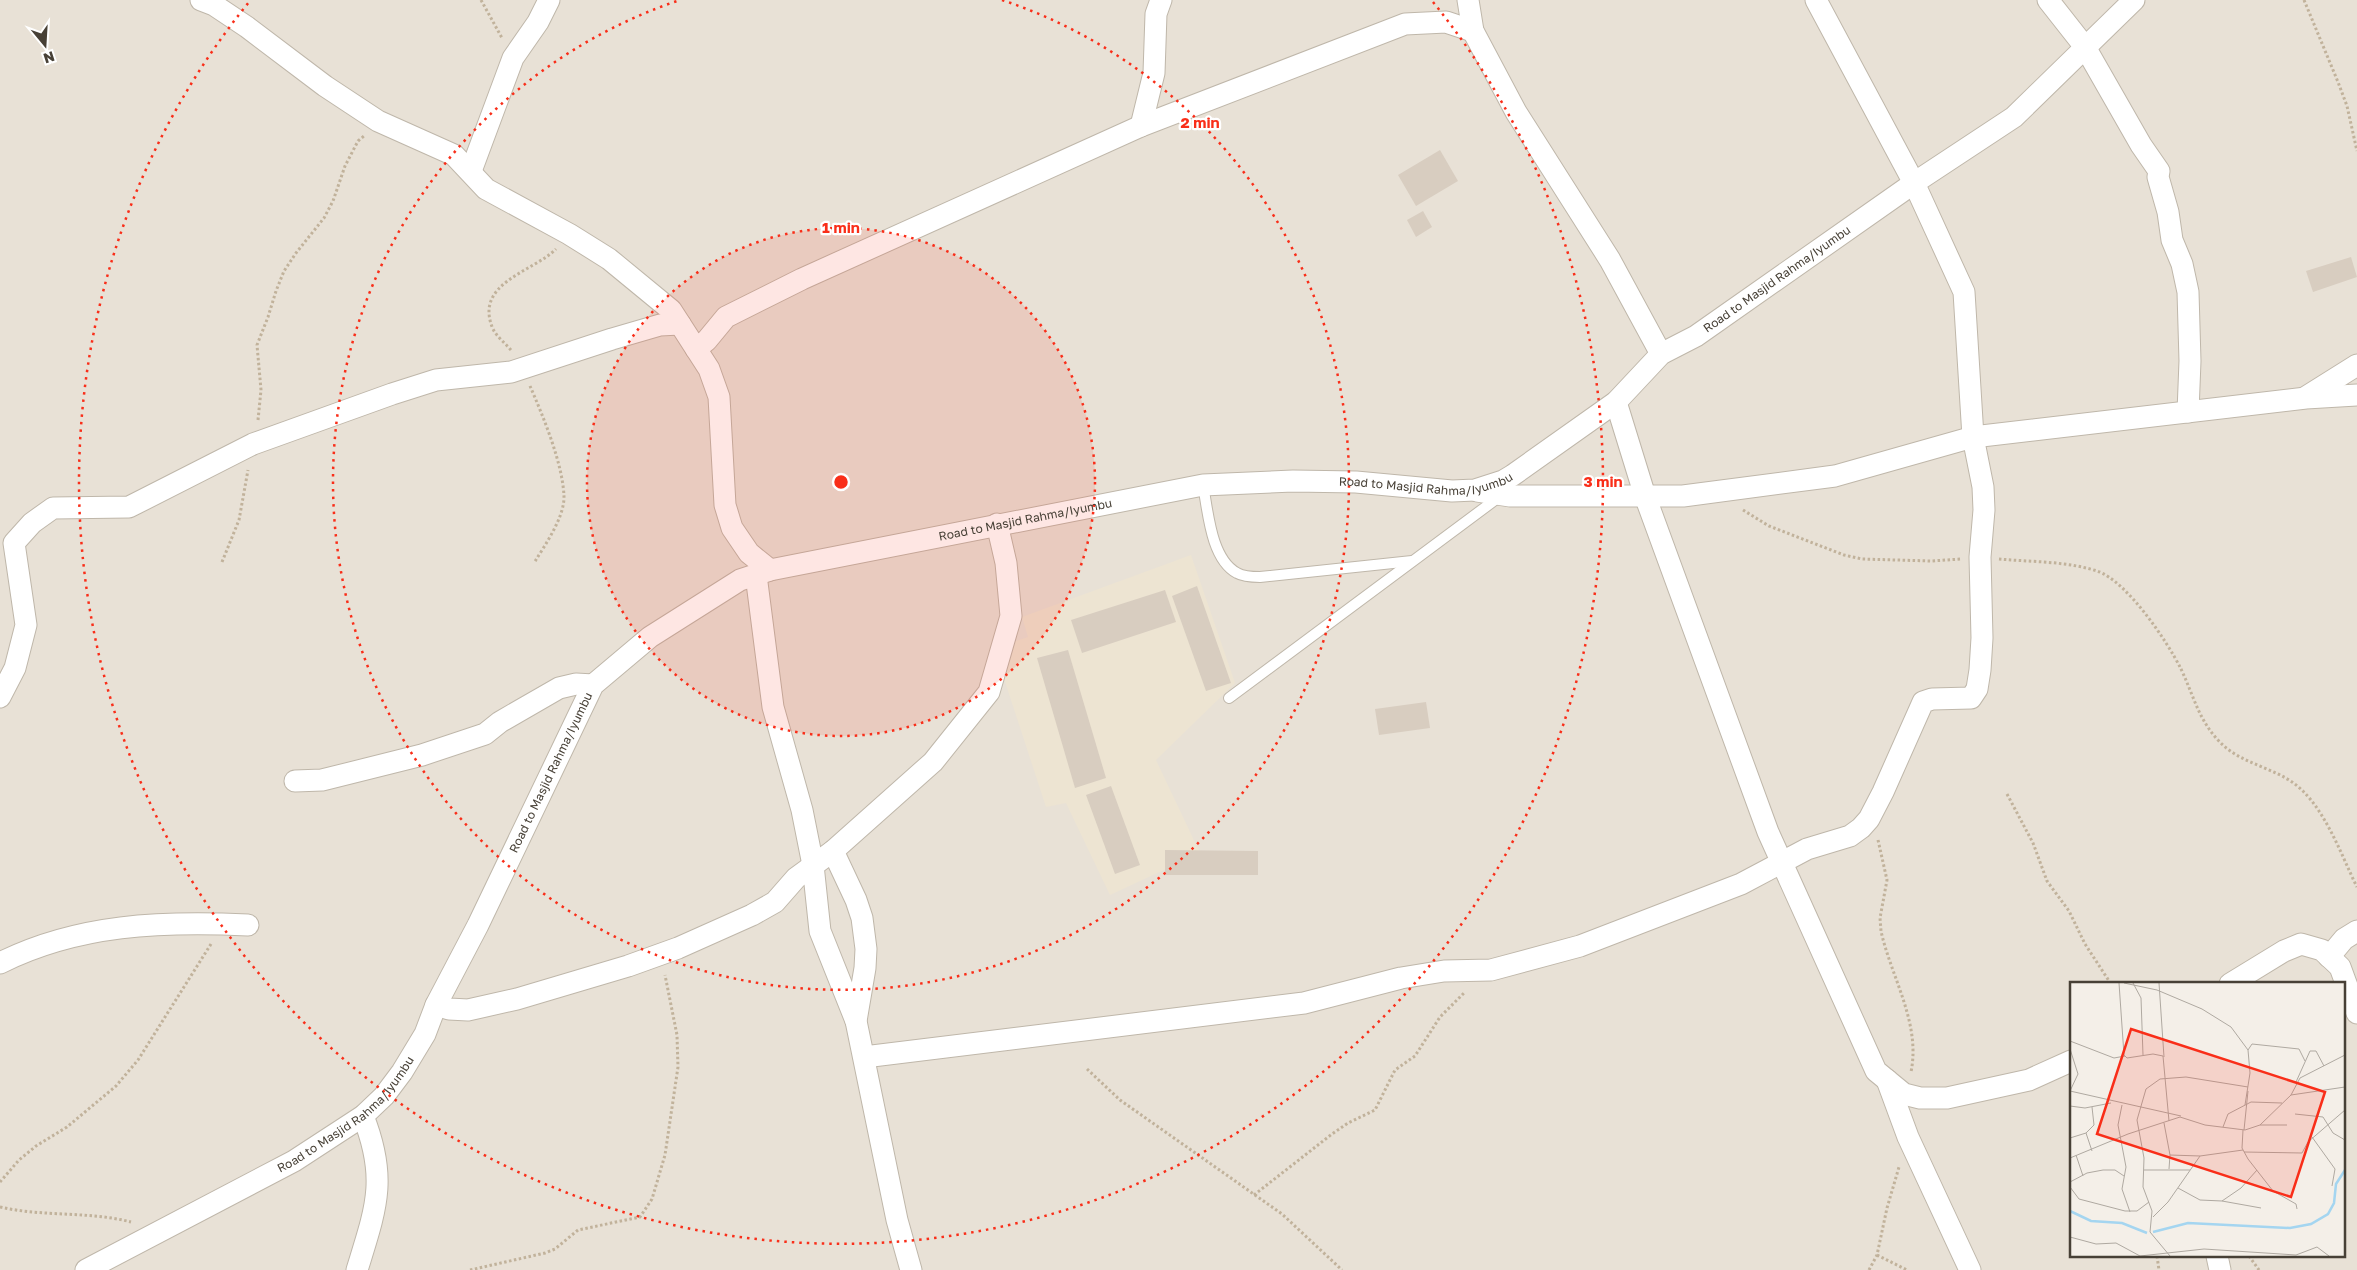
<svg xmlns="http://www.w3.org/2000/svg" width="2357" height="1270" viewBox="0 0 2357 1270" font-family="'Golos Text',sans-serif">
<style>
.residential{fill:#e8e1d6;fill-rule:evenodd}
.education{fill:#ede4d2}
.building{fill:#d8cdc0}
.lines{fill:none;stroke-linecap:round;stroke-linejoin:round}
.lane-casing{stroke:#bfb7aa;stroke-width:12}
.street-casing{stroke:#bfb7aa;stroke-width:23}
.path{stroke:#c1b29b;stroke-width:3;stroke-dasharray:2.5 2.5;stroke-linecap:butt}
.lane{stroke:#fff;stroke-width:10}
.street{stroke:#fff;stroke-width:21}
.ring{fill:none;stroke:#f92e19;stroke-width:2.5;stroke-dasharray:2.5 5}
.labels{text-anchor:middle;stroke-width:4.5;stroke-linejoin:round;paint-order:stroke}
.street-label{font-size:12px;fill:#474036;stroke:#fff}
.inset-river{fill:none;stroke:#a4d5f0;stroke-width:2.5}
.inset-road{fill:none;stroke:#afa9a1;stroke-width:1}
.view{fill:#f92e19;fill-opacity:0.15;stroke:#f92e19;stroke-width:2.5}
.inset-edge{fill:none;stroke:#474036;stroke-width:2.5}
.centre{fill:#f92e19;stroke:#fff;stroke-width:2.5}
.ring-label{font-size:15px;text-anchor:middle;font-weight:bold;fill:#f92e19;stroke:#fff;stroke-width:4.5;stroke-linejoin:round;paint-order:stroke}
</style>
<rect width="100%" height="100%" fill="#f4efe8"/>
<path class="residential" d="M0 0H2357V1270H0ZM2071 984H2343V1256H2071Z"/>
<polygon class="education" points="1191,555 1235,683 1156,760 1200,853 1110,895 1066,803 1046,807 994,648 1028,637 1022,617"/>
<g class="building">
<polygon points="1440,150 1458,181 1416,206 1398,175"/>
<polygon points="1423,211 1432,227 1416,237 1407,220"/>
<polygon points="2351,257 2357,277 2313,292 2306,271"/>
<polygon points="1197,586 1231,683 1206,691 1172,596"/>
<polygon points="1165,590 1176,622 1082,653 1071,620"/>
<polygon points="1068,650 1106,778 1075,788 1037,658"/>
<polygon points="1426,702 1430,728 1379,735 1375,709"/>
<polygon points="1111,786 1140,865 1115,874 1086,795"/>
<polygon points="1165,850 1258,851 1258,875 1165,875"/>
</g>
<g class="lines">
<defs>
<g id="lane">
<path d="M1203 485C1208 512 1211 559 1237 573 1244 577 1253 577 1260 577L1412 561"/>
<polyline points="1229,698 1499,497"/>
</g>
<g id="street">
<polyline points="201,0 214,5 247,27 325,86 378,121 454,155 486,189 569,234 609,259 671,310 709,369 719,397 725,505 732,528 749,553 770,570"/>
<polyline points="1468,0 1473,31 1516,112 1610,260 1661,354"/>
<polyline points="2048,0 2085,47 2141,145 2159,171 2158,177 2168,212 2172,240 2182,264 2188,292 2190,361 2188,412"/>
<polyline points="1141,126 1154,73 1156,14 1161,0"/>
<polyline points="471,171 513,58 538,22 549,0"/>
<polyline points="696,349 707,340 726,317 802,279 1141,126 1405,24 1446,22 1473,31"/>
<polyline points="2306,397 2357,365"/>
<polyline points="1616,402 1645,496 1768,832 1876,1071 1904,1094 1920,1098 1947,1098 2029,1080 2071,1061"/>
<polyline points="1477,491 1510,496 1683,496 1835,476 1973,437 2306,398 2357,395"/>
<polyline points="756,575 773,707 802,810 813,865 820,931 856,1021"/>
<polyline points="0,697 15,668 26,625 14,543 32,523 53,508 129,507 253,444 392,394 436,380 511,372 612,339 660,325 680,324"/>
<polyline points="295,781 322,780 422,755 485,734 500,722 559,688 576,684 593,685"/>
<polyline points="833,851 856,900 862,918 866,949 865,968 856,1021 897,1220 911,1270"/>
<polyline points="2329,957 2344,939 2357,931"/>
<path d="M0 963C78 924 162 921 248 925"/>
<polyline points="2230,984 2284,951 2301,944 2322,950 2340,967 2357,1013"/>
<polyline points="436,1005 449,1009 468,1010 517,999 628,966 678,948 752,915 775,902 796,878 833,851 933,762 989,692 1011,616 1006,563 997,524"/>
<polyline points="864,1057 1304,1003 1401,978 1444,971 1491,970 1580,946 1741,884 1807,849 1850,836 1861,828 1869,819 1883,792 1923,702 1932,699 1971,698 1977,689 1980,670 1982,638 1980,557 1984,510 1983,487 1973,437 1964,292 1914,183 1816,0"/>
<polyline points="1887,1080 1908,1137 1970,1270"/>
<polyline points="2217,1256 2220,1270"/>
<path id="s1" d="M86 1270 294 1161 363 1116 384 1096 402 1072 425 1034 436 1005 478 925 593 685 650 637 740 580 770 570 1203 485 1293 481 1356 482 1452 491 1475 490 1503 481 1513 475 1616 402 1661 354 1696 336 1914 183 2014 117 2134 0"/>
<path d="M357 1270C376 1208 388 1179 363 1116"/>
</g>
</defs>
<use href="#lane" class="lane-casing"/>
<use href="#street" class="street-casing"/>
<g class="path">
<polyline points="481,0 502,38"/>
<polyline points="2304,0 2338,82 2347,106 2357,151"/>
<path d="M511 350C505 343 497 337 493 329 473 283 533 272 556 249"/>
<path d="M530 386C543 416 563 464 564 497 564 518 545 545 534 563"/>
<polyline points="258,420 261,390 257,345 268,317 276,291 284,271 296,253 324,218 333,201 345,166 358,141 364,136"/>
<polyline points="1743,510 1769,526 1844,555 1862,559 1931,561 1961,559"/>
<path d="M1999 559C2031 562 2066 561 2097 571 2127 581 2167 641 2181 669 2193 694 2198 718 2217 739 2237 762 2265 765 2289 780 2323 801 2340 853 2357 887"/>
<polyline points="222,562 239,520 248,470"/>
<polyline points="2007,794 2033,843 2047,881 2069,911 2085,944 2111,984"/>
<path d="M1878 840 1887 880 1880 918 1881 931C1891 977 1921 1023 1911 1072"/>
<polyline points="1087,1069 1120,1100 1282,1214 1342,1270"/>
<polyline points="0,1182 19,1160 36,1146 67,1127 116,1086 138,1060 211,944"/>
<polyline points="1254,1195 1332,1134 1348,1123 1375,1110 1395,1070 1415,1056 1440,1017 1465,992"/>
<path d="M0 1207C43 1217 89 1211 131 1222"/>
<polyline points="1877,1255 1907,1270"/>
<polyline points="2157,1256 2159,1270"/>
<polyline points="2249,1256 2259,1270"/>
<polyline points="470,1270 545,1253 555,1249 578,1230 640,1217 652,1199 665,1155 678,1067 677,1035 665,975"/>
<polyline points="1869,1270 1877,1255 1887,1208 1899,1167"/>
</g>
<use href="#lane" class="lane"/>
<use href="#street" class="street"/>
</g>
<circle cx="841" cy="482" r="254" fill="#f92e19" fill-opacity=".12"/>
<g class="ring">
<circle cx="841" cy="482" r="254"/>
<path d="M1002 0A508 508 0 1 1 680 0"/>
<path d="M1433 2A762 762 0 1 1 249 2"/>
</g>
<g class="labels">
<g class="street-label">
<text dy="4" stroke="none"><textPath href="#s1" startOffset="2106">Road to Masjid Rahma/Iyumbu</textPath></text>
<text dy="4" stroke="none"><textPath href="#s1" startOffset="1686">Road to Masjid Rahma/Iyumbu</textPath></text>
<text dy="4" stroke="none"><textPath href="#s1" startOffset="1281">Road to Masjid Rahma/Iyumbu</textPath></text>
<text dy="4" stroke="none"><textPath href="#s1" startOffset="711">Road to Masjid Rahma/Iyumbu</textPath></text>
<text dy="4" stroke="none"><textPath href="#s1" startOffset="305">Road to Masjid Rahma/Iyumbu</textPath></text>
</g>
</g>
<g transform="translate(2070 982)">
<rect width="275" height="275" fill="#f4efe8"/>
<path class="inset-river" d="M0 229 21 239 52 241 77 251M83 250 118 241 220 246 241 242 258 232 264 221 266 202 275 188"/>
<path class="inset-road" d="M49 1 54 73 57 76 83 72 93 74 99 139M54 1 87 8 132 27 161 45 178 68M63 1 71 16 73 73M89 1 94 75M0 59 44 76 55 74M0 67 8 92 0 109M226 100 240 69H246L254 84M0 109 111 134M221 113 230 96 275 73M52 123 48 143 56 185 52 207 60 230M175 123 180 91 178 68 182 62 229 67 235 79M0 124 15 126 41 121M22 125 24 143 16 151 22 169M225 132 253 135 263 151 275 158M94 141 100 173 99 187M190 143H217M153 145 158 132 181 120 212 121M173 148 172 166 178 177 203 209 226 222 227 227M174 148 178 109M242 155 265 187 262 204M0 156 16 151M174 170 232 171 238 160 275 128M6 173 13 194M100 173 130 174 173 168M0 176 58 152 110 135 135 143 175 148 190 143 221 113 275 105M74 188H120M0 200 17 191 33 188H45L54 194M0 205 9 217 55 229H67L79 220M108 206 130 218 152 219 171 206 187 188M152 219 191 226M83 235 98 220 130 174M0 255 26 262 46 261 70 274 134 267 226 273 247 265 259 274M100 274 80 250 82 229 73 205 74 176 67 138 76 107 90 97 116 95 178 105"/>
<path class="view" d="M61 47 255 110 221 215 27 152Z"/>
<rect width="275" height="275" class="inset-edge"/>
</g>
<circle cx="841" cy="482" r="8" class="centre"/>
<g class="ring-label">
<text x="1200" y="128">2 min</text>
<text x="841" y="233">1 min</text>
<text x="1603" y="487">3 min</text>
</g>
<g transform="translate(45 45) rotate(162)" stroke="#ffffff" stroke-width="4" paint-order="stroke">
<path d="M0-4L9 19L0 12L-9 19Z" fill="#474036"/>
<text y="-8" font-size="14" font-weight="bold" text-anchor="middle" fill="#474036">N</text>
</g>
</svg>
